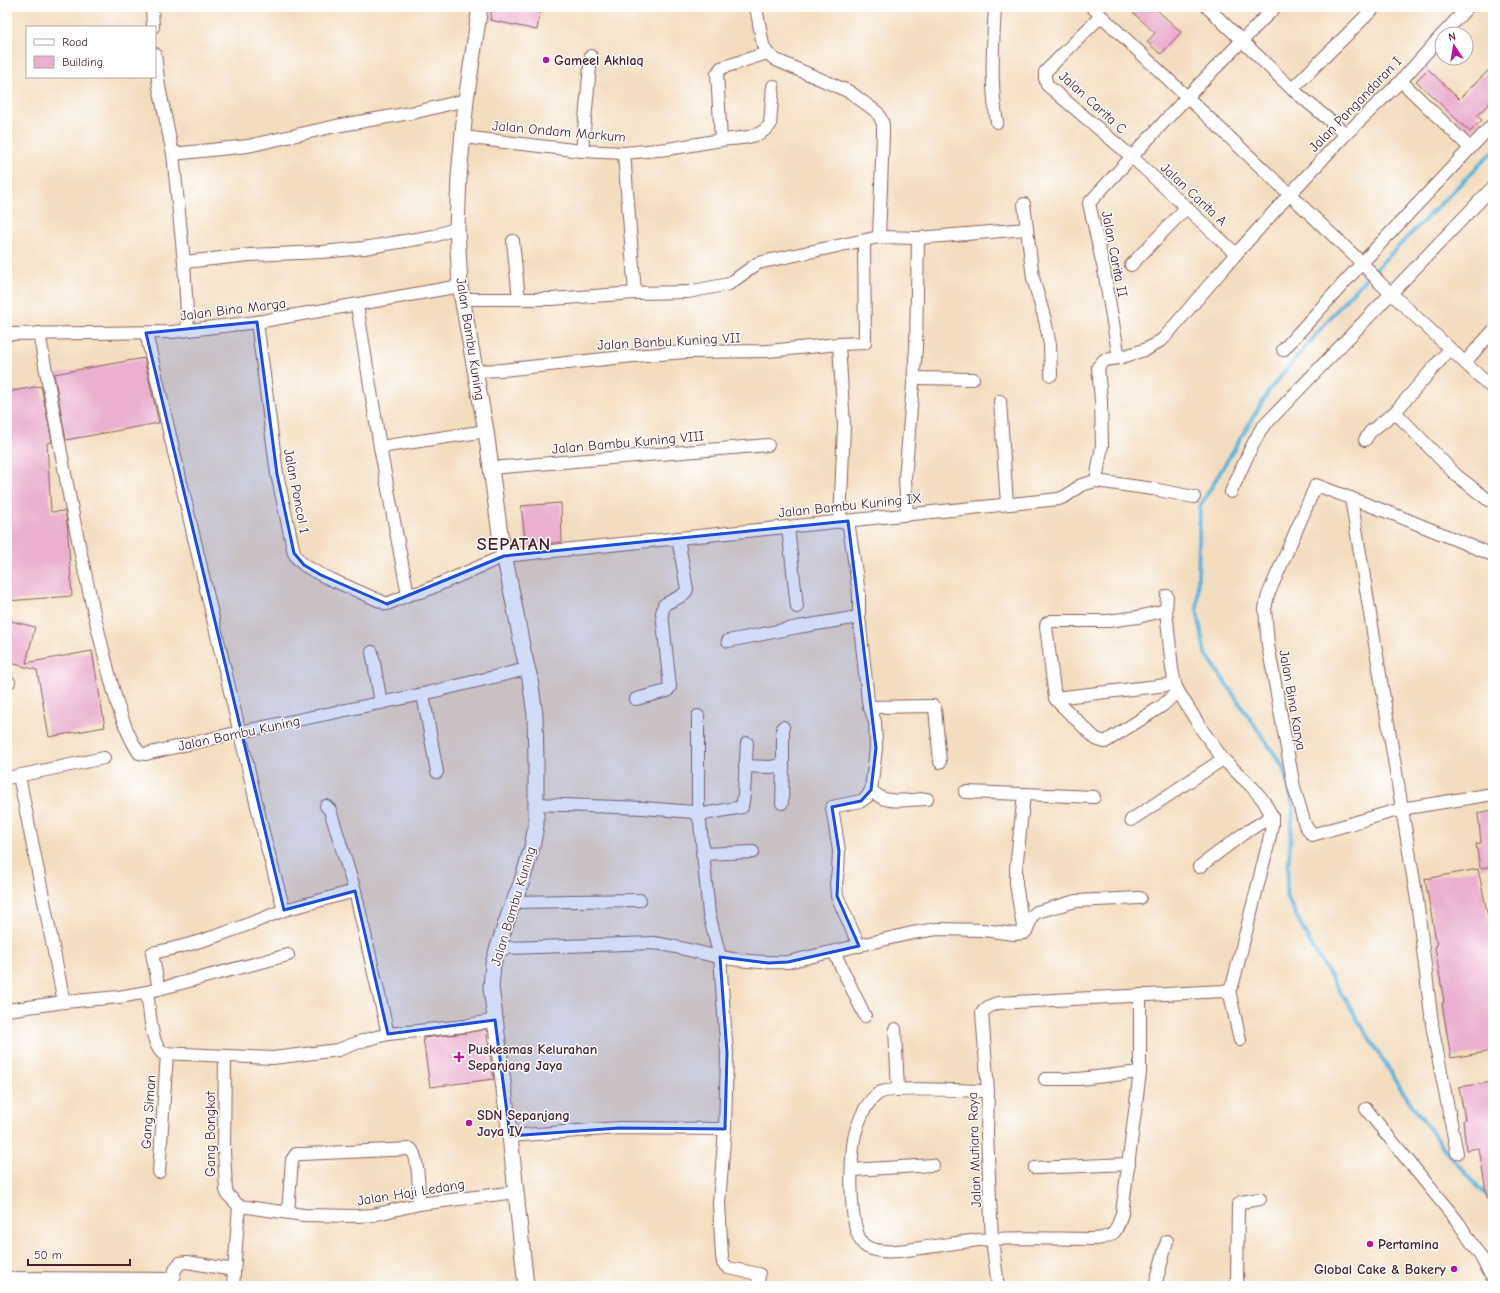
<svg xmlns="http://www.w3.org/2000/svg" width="1500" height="1293" viewBox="0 0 1500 1293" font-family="'Comic Neue',sans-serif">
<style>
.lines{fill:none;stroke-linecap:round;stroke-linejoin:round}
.stream{stroke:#60b3db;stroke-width:4}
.building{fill:#ebafcf}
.minor-casing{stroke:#85625f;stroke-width:14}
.tertiary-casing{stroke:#85625f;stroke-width:17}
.minor{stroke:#fff;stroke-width:12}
.tertiary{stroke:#fff;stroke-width:15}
.marked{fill:#1d4ed8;fill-opacity:0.2;stroke:#1d4ed8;stroke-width:3;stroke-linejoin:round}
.poi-dot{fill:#b5179e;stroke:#fff;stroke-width:1.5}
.labels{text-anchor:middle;stroke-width:3;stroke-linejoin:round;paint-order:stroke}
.poi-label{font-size:14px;font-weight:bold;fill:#4a1f2b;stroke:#fff;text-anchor:start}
.street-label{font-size:14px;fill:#4a1f2b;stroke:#fff}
.district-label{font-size:18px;font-weight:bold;letter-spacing:1px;fill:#4a1f2b;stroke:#fff}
</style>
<rect width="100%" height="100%" fill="#fff"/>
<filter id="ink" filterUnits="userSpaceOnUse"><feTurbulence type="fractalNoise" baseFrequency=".025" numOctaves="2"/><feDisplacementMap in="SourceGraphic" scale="8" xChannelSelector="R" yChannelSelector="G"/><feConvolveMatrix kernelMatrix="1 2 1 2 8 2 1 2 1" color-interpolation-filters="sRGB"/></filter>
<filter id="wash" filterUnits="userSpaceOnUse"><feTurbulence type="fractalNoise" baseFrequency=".012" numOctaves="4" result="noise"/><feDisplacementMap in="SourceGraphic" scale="16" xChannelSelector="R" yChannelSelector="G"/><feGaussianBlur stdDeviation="0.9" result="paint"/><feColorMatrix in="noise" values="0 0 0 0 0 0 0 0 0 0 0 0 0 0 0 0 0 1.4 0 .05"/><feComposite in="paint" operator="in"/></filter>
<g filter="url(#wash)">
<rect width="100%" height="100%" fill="#f3ddbf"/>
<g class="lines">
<polyline class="stream" points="1493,151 1346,299 1270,389 1200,506 1197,610 1205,653 1284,768 1293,808 1286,895 1311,945 1405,1095 1444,1149 1482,1191 1493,1198"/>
</g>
<g id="blocks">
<g class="building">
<polygon points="492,7 541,7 537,30 490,20"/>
<polygon points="1127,7 1154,7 1181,32 1161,54 1147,42 1155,33"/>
<polygon points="1493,66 1493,99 1477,116 1482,120 1470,132 1416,81 1428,69 1459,99"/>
<polygon points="144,358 159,423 66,440 54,374"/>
<polygon points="41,386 52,442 47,443 51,512 65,511 67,521 72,596 7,601 7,392"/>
<polygon points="561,503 562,542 526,546 521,506"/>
<polygon points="7,620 35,627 26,663 92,651 105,727 49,737 37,670 7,662"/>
<polygon points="1493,810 1493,866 1480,868 1476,844 1481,843 1478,813"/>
<polygon points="1478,869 1491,931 1493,931 1493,1051 1451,1058 1442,1003 1444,1002 1435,947 1437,946 1425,879"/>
<polygon points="486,1029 494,1079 430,1087 423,1038 466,1033"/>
<polygon points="1493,1082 1493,1198 1487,1198 1479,1148 1466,1150 1463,1120 1465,1119 1459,1087"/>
</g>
</g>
</g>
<g filter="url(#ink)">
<use href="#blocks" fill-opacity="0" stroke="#85625f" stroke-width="1"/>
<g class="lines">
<defs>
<g id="minor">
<polyline points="152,7 153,27"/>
<polyline points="756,7 763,45 767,53 776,60 850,92 878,113 883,124 883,135 879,237"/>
<path d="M995 7C993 45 990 84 997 122"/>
<polyline points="1092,7 1362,263 1380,283 1493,389"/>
<polyline points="1207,7 1292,89 1346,134"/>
<polyline points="1101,16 1045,72 1045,78 1047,85 1132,157 1236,254"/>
<polyline points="1443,34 1468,7"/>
<polyline points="155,54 159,87 173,154 184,262 188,330"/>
<polyline points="1401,81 1470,148"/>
<polyline points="1292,89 1375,7"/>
<polyline points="463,137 582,151 624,153 668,149 721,140 717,74 721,68 767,53"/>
<path d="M721 140C738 138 759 139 770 125L773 86"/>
<polyline points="582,151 591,56"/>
<polyline points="624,153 635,293"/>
<polyline points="173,154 248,146 336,126 416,112 466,100"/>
<polyline points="1024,204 1033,278 1045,320 1050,345 1051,375"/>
<polyline points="513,241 519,299"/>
<polyline points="184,262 250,255 322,252 364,248 434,236 457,228"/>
<polyline points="1131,265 1187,207"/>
<polyline points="463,299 552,299 635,293 688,292 729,284 758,263 879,237 918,238 1027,229"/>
<polyline points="357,305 380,447 408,595"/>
<polyline points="257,322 277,474 294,553 297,558 304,565 321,575 387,604 408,595 424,591 504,556 1059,499 1066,496 1081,485 1096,481 1153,489 1194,497"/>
<path d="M39 333C59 440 77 548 104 654 112 685 121 726 139 753L146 754 240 732 423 694 527 669"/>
<path d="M146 333 264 836 284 910C240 928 200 944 152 953L159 989"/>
<polyline points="7,334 172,332 257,322 460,286"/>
<polyline points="839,344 844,426 840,522"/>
<polyline points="1283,350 1362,263 1493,124"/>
<polyline points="1119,358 1104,270 1089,203 1187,97 1275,7"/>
<polyline points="1465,362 1493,331"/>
<polyline points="476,371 502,370 633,356 687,352 768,351 839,344 865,343 864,241"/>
<polyline points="914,378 973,379"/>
<polyline points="1000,401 1007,504"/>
<polyline points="1395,412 1456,475 1487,499 1493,502"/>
<polyline points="1365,440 1370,432 1395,412 1450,349"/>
<polyline points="380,447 486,431"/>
<polyline points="490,468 768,445"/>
<polyline points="1096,481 1102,445 1101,400 1098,367 1104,360 1119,358 1147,349 1163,339 1236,254 1290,194 1346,134 1401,81 1442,35"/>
<polyline points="1231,492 1251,448 1261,429 1493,187"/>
<polyline points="1351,498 1417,900 1433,1031 1457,1153"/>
<polyline points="907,515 905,479 916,348 918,238"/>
<polyline points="848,521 859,593 859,617"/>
<polyline points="788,527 797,607"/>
<polyline points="1493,555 1398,516 1316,485 1268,595 1265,609 1268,645 1294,787 1305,825 1312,835 1401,809 1493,794"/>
<polyline points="1167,596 1166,610 1172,669 1175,684 1178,691 1202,730 1223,759 1252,787 1263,800 1272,816 1272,825 1269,841 1233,983 1229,990 1240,1040"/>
<polyline points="1166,610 1138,617 1108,621 1051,621 1047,623 1046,626 1055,698 1058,702 1096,739 1105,742 1162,706 1178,691"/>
<polyline points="728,641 798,627 859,617 868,701 875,722 876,748 871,790 867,797 861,801 832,807 839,851 838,870 836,884 837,896 859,946"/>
<polyline points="372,652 381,703"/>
<polyline points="7,681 9,682"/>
<polyline points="423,694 437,772"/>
<polyline points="1055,698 1175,684"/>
<path d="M636 699 667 691 670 687 662 613 664 605C671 600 685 597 687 589L678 538"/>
<polyline points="869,707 933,706 935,708 940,762"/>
<polyline points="698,716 698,815 700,822 709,914 720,957 725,1029 727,1053 725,1129 719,1203 722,1256 723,1263 728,1268 759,1274 758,1286"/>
<polyline points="745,766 770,767 783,765 783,727"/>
<polyline points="19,776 64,1002"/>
<polyline points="7,778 104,758"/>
<path d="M871 790C875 793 880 798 885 799 899 803 913 799 927 799"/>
<polyline points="965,792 1024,794 1016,869 1016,884 1024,933"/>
<polyline points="1024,794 1094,797"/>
<polyline points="782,803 783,765"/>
<polyline points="536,804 643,808 693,812 698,815 742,807 744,794 747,743"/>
<polyline points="326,806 330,810 355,891 388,1034"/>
<polyline points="1131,820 1223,759"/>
<polyline points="702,854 753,852"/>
<polyline points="1199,867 1243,834 1272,816"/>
<polyline points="513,902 640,900"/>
<polyline points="284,910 355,891"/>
<path d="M497 950 508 948 654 943C677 946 698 953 720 957 742 961 765 963 788 962L912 933 937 929 983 930 1014 934 1024 933 1027 930 1032 916 1037 912 1076 901 1140 898"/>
<polyline points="834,952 865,1016"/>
<path d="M147 992C150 1008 150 1042 162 1053L273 1058 338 1050 365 1040 388 1034 465 1026 495 1020"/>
<polyline points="7,1010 64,1002 119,997 147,992 288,955"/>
<polyline points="895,1029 898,1090"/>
<polyline points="225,1056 224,1151 226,1190 228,1195 239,1206"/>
<polyline points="1045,1079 1079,1079 1140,1072"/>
<path d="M988 1091C969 1091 891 1086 879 1093 867 1101 859 1120 855 1134 850 1155 847 1238 867 1247 884 1255 904 1250 921 1248 945 1245 969 1240 993 1239 1027 1237 1062 1239 1096 1239 1116 1236 1116 1232 1122 1213L1140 1072V995"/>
<polyline points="1366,1109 1458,1222 1481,1257 1493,1279"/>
<polyline points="510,1136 619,1128 725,1129"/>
<polyline points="1035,1168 1129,1164"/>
<polyline points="852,1170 933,1165"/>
<polyline points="159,1172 167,1054"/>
<polyline points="239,1206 304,1215 357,1216 373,1215 419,1204 516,1192"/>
<path d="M288 1212 292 1160 296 1154H303L411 1149C419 1157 419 1193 419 1204"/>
<polyline points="7,1278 173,1279"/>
<path d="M174 1286C173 1277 173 1270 180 1263L187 1262 234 1270"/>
<polyline points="233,1286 239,1206"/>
<path d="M998 1286 992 1239 987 1134 988 1091 982 1013C986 1007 991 1005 998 1003L1223 991 1229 990"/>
<polyline points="1155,1286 1167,1241"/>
<polyline points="1237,1286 1238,1205 1241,1202 1260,1199"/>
</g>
<polyline id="tertiary" points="480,7 466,100 459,176 457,228 460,286 486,431 500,534 517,619 523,651 530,679 535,715 536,762 536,826 532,847 522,881 509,914 497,950 493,964 491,987 510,1136 526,1286"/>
</defs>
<use href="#minor" class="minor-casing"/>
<use href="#tertiary" class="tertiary-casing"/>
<use href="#minor" class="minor"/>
<use href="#tertiary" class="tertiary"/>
</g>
</g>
<path class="marked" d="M257 322 277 474 294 553 304 565 321 575 387 604 504 556 848 521 876 748 871 790 861 801 832 807 839 851 837 896 859 946 788 962 769 963 720 957 727 1053 725 1129 619 1128 510 1136 495 1020 388 1034 355 891 284 910 146 333Z"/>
<g class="poi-dot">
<circle cx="546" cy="60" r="4"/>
<path d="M457 1051h4v4h4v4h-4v4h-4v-4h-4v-4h4z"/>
<circle cx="469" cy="1123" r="4"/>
<circle cx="1370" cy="1244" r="4"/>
<circle cx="1454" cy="1269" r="4"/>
</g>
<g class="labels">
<g class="poi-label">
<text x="554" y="65">Gameel Akhlaq</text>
<text x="468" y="1054">Puskesmas Kelurahan<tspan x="468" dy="16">Sepanjang Jaya</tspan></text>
<text x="477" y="1120">SDN Sepanjang<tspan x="477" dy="16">Jaya IV</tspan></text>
<text x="1378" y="1249">Pertamina</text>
<text x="1446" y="1274" text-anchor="end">Global Cake &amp; Bakery</text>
</g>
<g class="street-label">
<text transform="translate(1093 102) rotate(42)" y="5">Jalan Carita C</text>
<text transform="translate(1355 104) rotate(-46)" y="5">Jalan Pangandaran I</text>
<text transform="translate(559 131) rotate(5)" y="5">Jalan Ondam Markum</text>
<text transform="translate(1194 194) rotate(43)" y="5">Jalan Carita A</text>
<text transform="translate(1115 254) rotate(79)" y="5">Jalan Carita II</text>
<text transform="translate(233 309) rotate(-7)" y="5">Jalan Bina Marga</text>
<text transform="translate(471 339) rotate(81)" y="5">Jalan Bambu Kuning</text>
<text transform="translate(669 341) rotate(-3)" y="5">Jalan Banbu Kuning VII</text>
<text transform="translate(628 442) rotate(-5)" y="5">Jalan Bambu Kuning VIII</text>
<text transform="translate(297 491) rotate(79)" y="5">Jalan Poncol 1</text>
<text transform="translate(850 505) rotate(-6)" y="5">Jalan Bambu Kuning IX</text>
<text transform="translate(1293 700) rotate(80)" y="5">Jalan Bina Karya</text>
<text transform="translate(239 733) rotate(-12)" y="5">Jalan Bambu Kuning</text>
<text transform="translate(513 906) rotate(-73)" y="5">Jalan Bambu Kuning</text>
<text transform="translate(148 1112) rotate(-86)" y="5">Gang Siman</text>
<text transform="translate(210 1134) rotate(-90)" y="5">Gang Bongkot</text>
<text transform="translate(974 1150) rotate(-92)" y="5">Jalan Mutiara Raya</text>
<text transform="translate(411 1192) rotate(-9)" y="5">Jalan Haji Ledang</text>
</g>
<g class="district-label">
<text x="514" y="550">SEPATAN</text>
</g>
</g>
<rect width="1500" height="1293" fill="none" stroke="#fff" stroke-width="24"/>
<rect x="26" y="26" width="130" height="52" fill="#ffffff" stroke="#b7a5aa"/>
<rect x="34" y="39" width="20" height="6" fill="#ffffff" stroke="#b7a5aa"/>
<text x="62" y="46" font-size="12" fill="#4a1f2b">Road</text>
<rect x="34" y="56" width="20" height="12" fill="#ebafcf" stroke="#b7a5aa"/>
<text x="62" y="66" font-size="12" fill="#4a1f2b">Building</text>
<g transform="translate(1454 46) rotate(348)"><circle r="19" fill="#ffffff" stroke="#b7a5aa"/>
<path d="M0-3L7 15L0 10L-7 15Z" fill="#b5179e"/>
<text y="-6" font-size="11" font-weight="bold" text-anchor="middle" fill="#4a1f2b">N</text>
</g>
<path d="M28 1259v6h102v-6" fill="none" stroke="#4a1f2b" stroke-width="2"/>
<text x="34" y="1259" font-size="12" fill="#4a1f2b" stroke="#ffffff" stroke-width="3" paint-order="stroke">50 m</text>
</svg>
